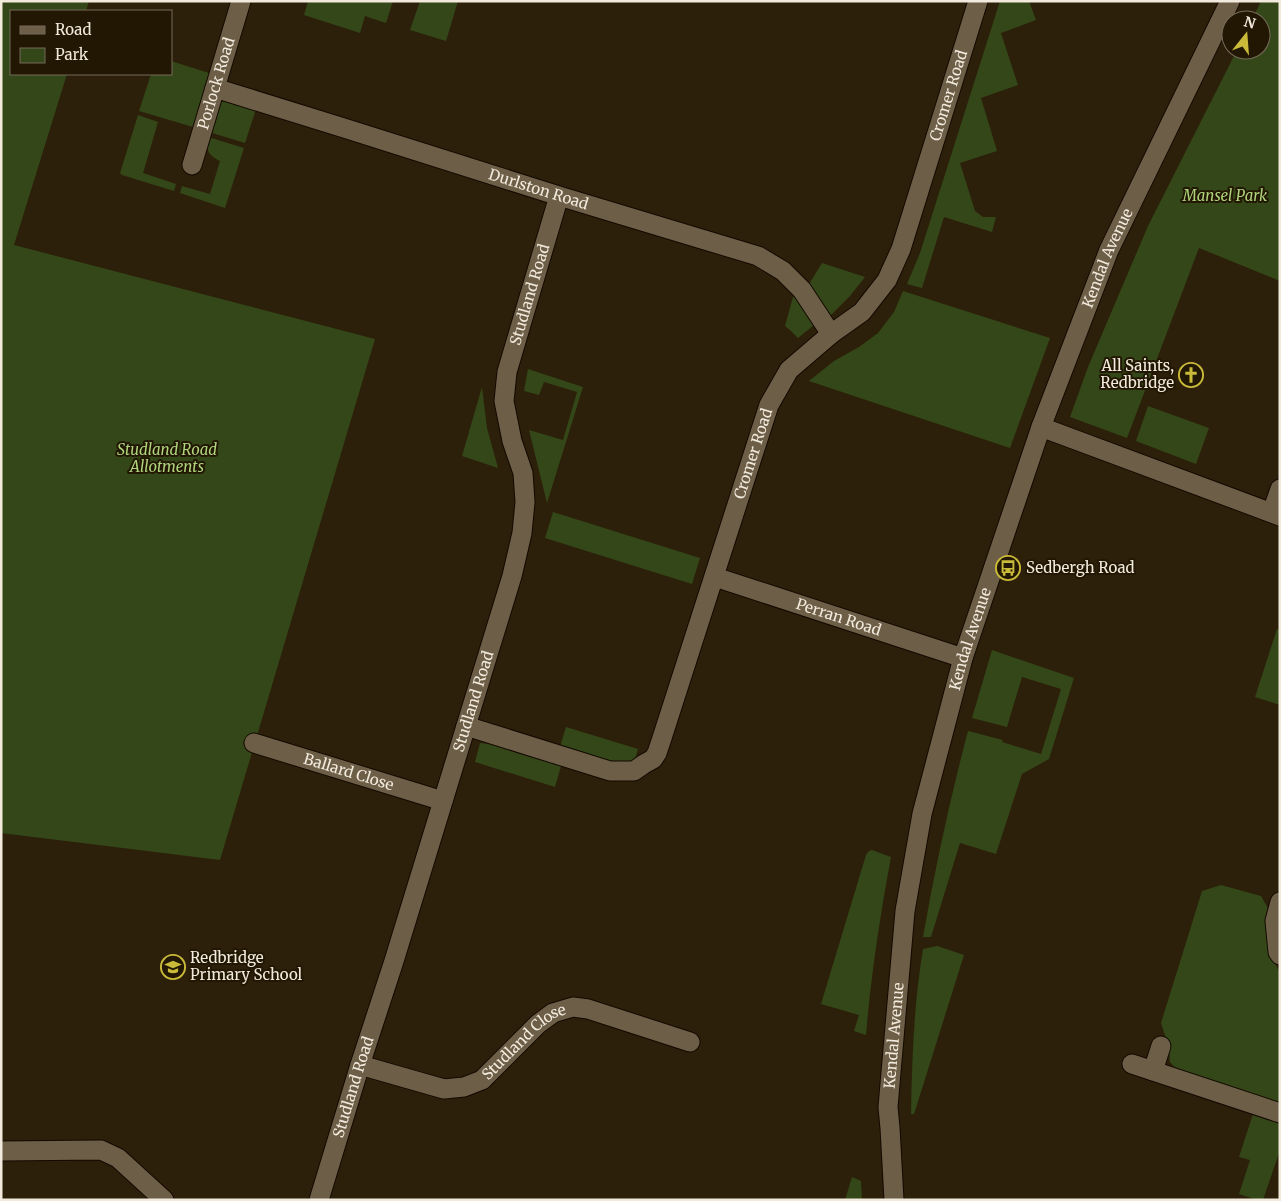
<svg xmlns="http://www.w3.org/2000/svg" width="1281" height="1201" viewBox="0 0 1281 1201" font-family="Merriweather,serif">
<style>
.green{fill:#344718}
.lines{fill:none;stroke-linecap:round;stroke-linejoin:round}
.minor-casing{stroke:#140900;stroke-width:21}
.minor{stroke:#6d5f47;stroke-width:19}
.labels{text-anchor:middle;stroke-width:4;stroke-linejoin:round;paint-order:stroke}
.street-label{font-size:15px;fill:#f2eadd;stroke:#221702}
.park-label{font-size:15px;font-style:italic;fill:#aed47c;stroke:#221702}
.poi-label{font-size:15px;fill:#f2eadd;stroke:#221702;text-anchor:start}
</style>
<rect width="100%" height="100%" fill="#2c200a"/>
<g class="green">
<polygon points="1,1 89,1 86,11 11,11 11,74 67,74 14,245 375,339 220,860 1,833"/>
<polygon points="308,1 393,1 386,23 365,16 360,33 304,15"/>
<polygon points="420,1 458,1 446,41 410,30"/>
<polygon points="1000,1 1029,1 1036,20 1001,33 1018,85 981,98 997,151 960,163 975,211 983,217 996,217 992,232 944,217 922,288 907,284 920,253"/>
<polygon points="1261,1 1280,1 1280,281 1199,248 1127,438 1070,417 1088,367 1148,226 1237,50 1261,50 1261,20 1252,20"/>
<polygon points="171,61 209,73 193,127 139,111 151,74 171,74"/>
<polygon points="228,100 256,109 245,143 209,132 219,104 224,101"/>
<polygon points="138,115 158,122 143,173 176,184 174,191 122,175 120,173"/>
<path d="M208 137 244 148 225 208 180 193 182 186 210 194 220 161C208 155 206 150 208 137Z"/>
<polygon points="822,263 865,277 850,296 831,315 826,313 808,286"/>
<polygon points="903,291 1050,338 1010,448 809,381 834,361 859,347 878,333 894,312"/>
<polygon points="796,295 814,325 798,338 790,330 785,326 793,297"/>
<polygon points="528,369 583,387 547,503 529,430 563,440 577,392 544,382 539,395 524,391"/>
<polygon points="482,387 487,428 498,468 462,456"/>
<polygon points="1148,406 1209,428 1196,464 1136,441"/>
<polygon points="553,512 700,558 692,584 545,538"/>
<polygon points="1277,629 1280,630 1280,705 1255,697"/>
<path d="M992 650 1074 678 1049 759 1022 774 996 854 960 843 931 937H923C935 868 950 799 968 731L1003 740 1002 742 1041 754 1061 689 1022 677 1007 727 972 718Z"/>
<polygon points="566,727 638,749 634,762 616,765 560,747"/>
<polygon points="480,743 489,744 561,766 555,787 475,762"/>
<path d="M872 850 891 857C880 916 871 975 866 1035L854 1031 859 1015 821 1004 866 855 869 851Z"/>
<polygon points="1221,885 1261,896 1269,910 1273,960 1280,973 1280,1105 1177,1070 1170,1062 1169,1048 1161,1023 1202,891"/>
<path d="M937 946 964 955 914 1114H911C912 1058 914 1003 923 949Z"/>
<polygon points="1253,1114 1280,1122 1280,1150 1263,1200 1257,1200 1239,1194 1250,1160 1239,1157"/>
<polygon points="852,1177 861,1181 862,1200 845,1200"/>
</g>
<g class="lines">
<defs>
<g id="minor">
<path id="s1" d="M215 88 344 128 559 196 758 256 783 271 802 290 831 334"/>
<path id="s2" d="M192 165 241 1"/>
<polyline points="1041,427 1280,516"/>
<polyline points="1272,512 1280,489"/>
<path id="s3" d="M715 577 963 658"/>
<path id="s4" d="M466 726 610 771H634L644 764 653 759 657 753 662 738 769 405 789 370 831 334 862 312 887 280 901 249 978 1"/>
<path id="s5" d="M254 743 443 801"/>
<polyline points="1280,902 1275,921 1278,952 1280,955"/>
<polyline points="1132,1064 1280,1113"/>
<path id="s6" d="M360 1065 444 1089 464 1087 482 1080 538 1024 553 1013 573 1007 588 1009 690 1042"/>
<polyline points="1153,1071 1161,1046"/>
<polyline points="1,1151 101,1150 118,1158 164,1200"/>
<path id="s7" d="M319 1200 360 1065 394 961 512 576 522 533 525 502 523 473 512 441 504 401 507 372 559 196"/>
<path id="s8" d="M894 1200 890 1128 888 1107 905 911 922 814 963 658 1041 427 1109 250 1230 1"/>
</g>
</defs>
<use href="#minor" class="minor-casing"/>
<use href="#minor" class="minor"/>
</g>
<defs>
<symbol id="church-ring" viewBox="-11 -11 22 22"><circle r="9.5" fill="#221702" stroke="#c9ba3a" stroke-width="1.5"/><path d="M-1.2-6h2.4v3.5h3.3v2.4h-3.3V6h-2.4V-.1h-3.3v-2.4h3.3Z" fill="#c9ba3a"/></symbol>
<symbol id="bus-ring" viewBox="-11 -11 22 22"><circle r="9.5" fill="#221702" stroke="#c9ba3a" stroke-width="1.5"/><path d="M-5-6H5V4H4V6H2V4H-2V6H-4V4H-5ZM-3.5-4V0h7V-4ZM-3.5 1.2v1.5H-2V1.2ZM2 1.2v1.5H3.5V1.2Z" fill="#c9ba3a"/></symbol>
<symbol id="school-ring" viewBox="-11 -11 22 22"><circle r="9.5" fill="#221702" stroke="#c9ba3a" stroke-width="1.5"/><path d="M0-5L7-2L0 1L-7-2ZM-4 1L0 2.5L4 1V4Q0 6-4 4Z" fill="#c9ba3a"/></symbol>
</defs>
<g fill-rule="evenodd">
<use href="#church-ring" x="1177" y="361" width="28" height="28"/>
<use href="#bus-ring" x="994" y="554" width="28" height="28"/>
<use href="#school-ring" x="159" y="953" width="28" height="28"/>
</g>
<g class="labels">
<g class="street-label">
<text dy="5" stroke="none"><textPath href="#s2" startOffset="85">Porlock Road</textPath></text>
<text dy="5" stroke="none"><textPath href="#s4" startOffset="939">Cromer Road</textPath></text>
<text dy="5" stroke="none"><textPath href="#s1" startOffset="339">Durlston Road</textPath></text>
<text dy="5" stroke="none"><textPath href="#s8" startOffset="975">Kendal Avenue</textPath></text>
<text dy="5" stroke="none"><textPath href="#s7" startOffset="942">Studland Road</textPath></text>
<text dy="5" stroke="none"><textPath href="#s4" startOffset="519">Cromer Road</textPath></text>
<text dy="5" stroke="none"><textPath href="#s3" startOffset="130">Perran Road</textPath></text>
<text dy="5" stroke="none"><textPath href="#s8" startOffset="570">Kendal Avenue</textPath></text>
<text dy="5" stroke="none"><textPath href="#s7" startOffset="522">Studland Road</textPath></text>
<text dy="5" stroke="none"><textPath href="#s5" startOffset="99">Ballard Close</textPath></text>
<text dy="5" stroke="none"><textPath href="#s8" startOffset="165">Kendal Avenue</textPath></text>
<text dy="5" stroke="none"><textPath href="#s6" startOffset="184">Studland Close</textPath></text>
<text dy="5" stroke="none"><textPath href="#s7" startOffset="118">Studland Road</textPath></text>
</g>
<g class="park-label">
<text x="1225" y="201">Mansel Park</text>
<text x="167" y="455">Studland Road<tspan x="167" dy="17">Allotments</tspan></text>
</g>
<g class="poi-label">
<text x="1174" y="371" text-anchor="end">All Saints,<tspan x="1174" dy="17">Redbridge</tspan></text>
<text x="1026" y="573">Sedbergh Road</text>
<text x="190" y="963">Redbridge<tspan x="190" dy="17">Primary School</tspan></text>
</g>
</g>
<rect width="1281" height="1201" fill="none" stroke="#f2eadd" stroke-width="5"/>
<rect x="10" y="10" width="162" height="65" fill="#221702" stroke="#756b5a"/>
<rect x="20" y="26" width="25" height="8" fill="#6d5f47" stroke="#756b5a"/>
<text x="55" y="35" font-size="15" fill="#f2eadd">Road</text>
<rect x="20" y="48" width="25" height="15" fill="#344718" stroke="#756b5a"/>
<text x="55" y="60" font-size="15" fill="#f2eadd">Park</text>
<g transform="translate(1246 35) rotate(17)"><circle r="24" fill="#221702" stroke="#756b5a"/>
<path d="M0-4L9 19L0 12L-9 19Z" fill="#c9ba3a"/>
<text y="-8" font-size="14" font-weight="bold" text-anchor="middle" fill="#f2eadd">N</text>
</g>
</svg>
